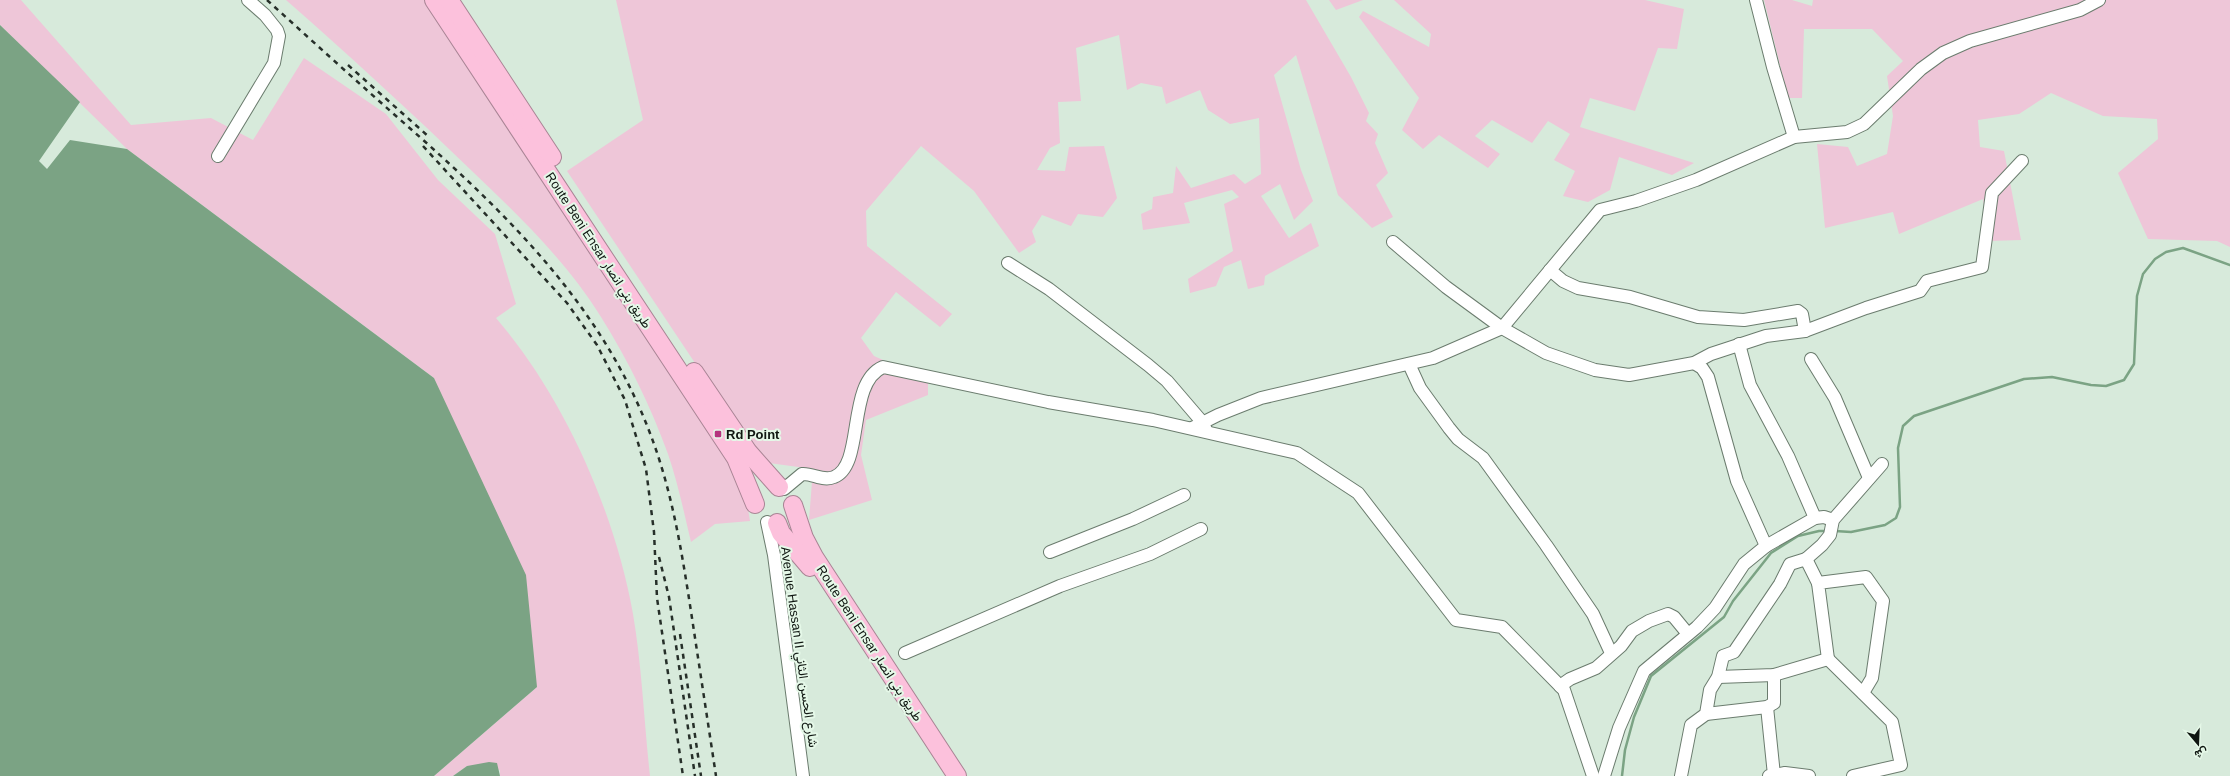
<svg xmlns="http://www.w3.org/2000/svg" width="2230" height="776" viewBox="0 0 2230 776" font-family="Helvetica,Vazirmatn,sans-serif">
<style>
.green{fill:#eec6d8}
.water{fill:#7ba384}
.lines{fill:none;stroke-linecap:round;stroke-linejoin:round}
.stream{stroke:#7ba384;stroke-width:2.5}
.minor-casing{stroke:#6b7c6e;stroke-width:14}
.highway-casing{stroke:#a98595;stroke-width:20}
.minor{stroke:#fff;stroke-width:12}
.highway{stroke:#fcc1dc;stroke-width:18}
.rail{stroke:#262f29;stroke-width:2.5;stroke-dasharray:5 5;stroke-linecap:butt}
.poi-dot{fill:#b5347e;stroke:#e5f8e8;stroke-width:1.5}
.labels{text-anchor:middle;stroke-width:4;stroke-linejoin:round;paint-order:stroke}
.street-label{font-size:13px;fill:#0f1611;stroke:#e5f8e8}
.poi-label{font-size:13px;font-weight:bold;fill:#0f1611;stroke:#e5f8e8;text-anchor:start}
</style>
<rect width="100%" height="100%" fill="#d7eadb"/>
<g class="green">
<path d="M0 0H21L131 125 211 118 253 140 304 58 386 114 438 180 495 234 516 304 496 318C564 397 615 512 633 614 642 667 644 722 650 776H500V770L467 766 453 776H434L537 687 434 378 127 149 0 25Z"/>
<path d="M286 0H428L718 434 745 491 750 521 715 524 691 542C684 513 678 483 668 454 651 407 628 360 601 317 567 262 519 216 473 172 412 113 350 56 286 0Z"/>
<polygon points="616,0 1306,0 1351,77 1369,113 1366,121 1378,134 1375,143 1388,173 1376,185 1393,217 1372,228 1338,195 1296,55 1274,75 1301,170 1313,201 1294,220 1280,184 1261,196 1289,238 1311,223 1319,246 1265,276 1264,285 1248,289 1241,260 1224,267 1216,286 1190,293 1188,279 1233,251 1224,204 1239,197 1232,190 1184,203 1190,223 1143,230 1141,214 1152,209 1153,197 1173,193 1176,166 1191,188 1234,174 1245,184 1261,174 1259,118 1230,124 1208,110 1200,90 1166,104 1162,87 1141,83 1127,90 1119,35 1076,48 1081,101 1058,102 1060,143 1050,148 1037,170 1065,171 1069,147 1104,146 1117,198 1103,217 1078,214 1071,226 1042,215 1032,231 1036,242 1019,253 974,191 921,146 866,211 867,246 952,314 940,327 896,292 861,338 874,356 928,380 928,395 866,420 861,455 872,500 809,520 813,469 769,463 731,417 567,171 643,120"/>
<polygon points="1329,0 1363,0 1336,10"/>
<polygon points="1394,0 1645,0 1684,9 1677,49 1658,48 1635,111 1590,98 1580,127 1694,163 1672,175 1619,157 1610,190 1588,202 1563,196 1575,171 1554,160 1570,134 1548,121 1532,143 1492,120 1475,136 1500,154 1488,168 1439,135 1423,149 1402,130 1419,98 1359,17 1363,11 1429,47 1431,34"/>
<polygon points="1764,0 1792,0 1812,6 1813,0 2230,0 2230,247 2217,241 2148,239 2118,173 2158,139 2157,119 2103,116 2051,93 2019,114 1978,120 1980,147 2004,151 2021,240 1989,241 1983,199 1899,234 1893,212 1825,228 1817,144 1848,147 1857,166 1887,154 1893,116 1887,76 1903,61 1872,29 1804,29 1802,98 1788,98"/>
</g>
<g class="water">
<polygon points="0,25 80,102 39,161 47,169 70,140 127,149 434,378 526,575 537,687 434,776 0,776"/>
<polygon points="489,762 497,763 500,776 453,776 467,766"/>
</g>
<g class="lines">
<g class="stream">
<polyline points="1835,531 1851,532 1885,525 1896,518 1900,507 1898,448 1903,426 1914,416 2024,379 2052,377 2091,385 2106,386 2124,380 2134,364 2137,296 2143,274 2155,259 2166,252 2183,248 2230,265"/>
<polyline points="1622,776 1625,750 1634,717 1651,676 1724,617 1733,601 1771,553 1798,536 1819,531 1828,531"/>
</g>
<defs>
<g id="minor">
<polyline points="1756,0 1773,67 1794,137"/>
<polyline points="218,156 274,63 279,36 277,30 265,15 248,0"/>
<polyline points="1393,242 1446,287 1502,328 1546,353 1595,370 1629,375 1694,363 1711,354 1766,336 1805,331 1866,308 1920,291 1927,281 1982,267 1992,193 2022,161"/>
<polyline points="1008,263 1049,289 1148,365 1167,381 1203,423 1206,430"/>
<polyline points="1550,270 1563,281 1578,288 1630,297 1698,317 1744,320 1798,311 1802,314 1805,331"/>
<polyline points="1739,344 1750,385 1788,456 1815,518"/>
<polyline points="1811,359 1835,398 1869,478"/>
<polyline points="1409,364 1420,388 1449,428 1458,439 1483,458 1546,545 1593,614 1611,653"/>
<polyline points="1192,428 1218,415 1261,398 1433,358 1502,328 1600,210 1636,201 1696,180 1794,137 1847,132 1864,124 1921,69 1943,53 1970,41 2080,10 2099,0"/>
<path d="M784 489 802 474C813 473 823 482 834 477 865 465 846 383 883 367L1048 402 1153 420 1297 453 1358 493 1456 620 1502 627 1564 690 1593 776"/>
<polyline points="767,522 774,555 803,776"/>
<polyline points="1766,546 1815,518 1824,517 1833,520"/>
<polyline points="1050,552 1133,519 1184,495"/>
<polyline points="1806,559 1822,545 1830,535 1833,520 1882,464"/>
<polyline points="905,653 1060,586 1150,554 1201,529"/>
<polyline points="1828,659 1892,722 1901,765 1853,776"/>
<polyline points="1718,677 1774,675 1828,659 1818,583 1866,577 1883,601 1872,678 1863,693"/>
<polyline points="1560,686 1570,679 1596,668 1621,646 1632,631 1649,621 1668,614 1674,617 1688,634"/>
<polyline points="1767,707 1774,775"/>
<polyline points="1706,714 1767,707 1774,703 1774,675"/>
<polyline points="1604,776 1619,728 1644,671 1697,627 1715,608 1744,564 1766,546 1737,481 1708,377 1702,368 1694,363"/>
<polyline points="1681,776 1691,725 1706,714 1710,690 1718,677 1723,656 1734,652 1780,584 1790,564 1806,559 1818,583"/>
<polyline points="1769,776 1785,773 1809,776"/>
</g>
<g id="highway">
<polyline points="434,0 736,458 755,504"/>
<polyline points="449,0 552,157"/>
<polyline points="694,372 748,452 779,487"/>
<polyline points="793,505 804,538 814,557 957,776"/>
<polyline points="777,523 781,533 810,567"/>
</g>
</defs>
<use href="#minor" class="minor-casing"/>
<use href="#highway" class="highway-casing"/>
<use href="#minor" class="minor"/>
<use href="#highway" class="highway"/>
<g class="rail">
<path d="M267 0C310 39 353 78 396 116 509 215 614 315 660 462 676 513 684 566 692 618 700 671 708 723 716 776"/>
<polyline points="348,65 428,136"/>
<polyline points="423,146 567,303 597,345 625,400 646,469 654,532 657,598 683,776"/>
<polyline points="659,557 669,597 695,776"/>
<polyline points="680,634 701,776"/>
</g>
</g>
<rect class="poi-dot" x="714" y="430" width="8" height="8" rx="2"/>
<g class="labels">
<g class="street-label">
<text transform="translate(599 250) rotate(57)" y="5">Route Beni Ensar طريق بني انصار</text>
<text transform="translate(870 643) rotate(57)" y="5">Route Beni Ensar طريق بني انصار</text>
<text transform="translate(800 647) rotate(82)" y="5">Avenue Hassan II شارع الحسن الثاني</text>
</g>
<g class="poi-label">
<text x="726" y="439">Rd Point</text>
</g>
</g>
<g transform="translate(2198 744) rotate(161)" stroke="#e5f8e8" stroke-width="3" paint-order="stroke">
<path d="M0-3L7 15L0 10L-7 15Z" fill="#0f1611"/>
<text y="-6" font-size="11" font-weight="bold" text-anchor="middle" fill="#0f1611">ش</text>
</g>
</svg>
